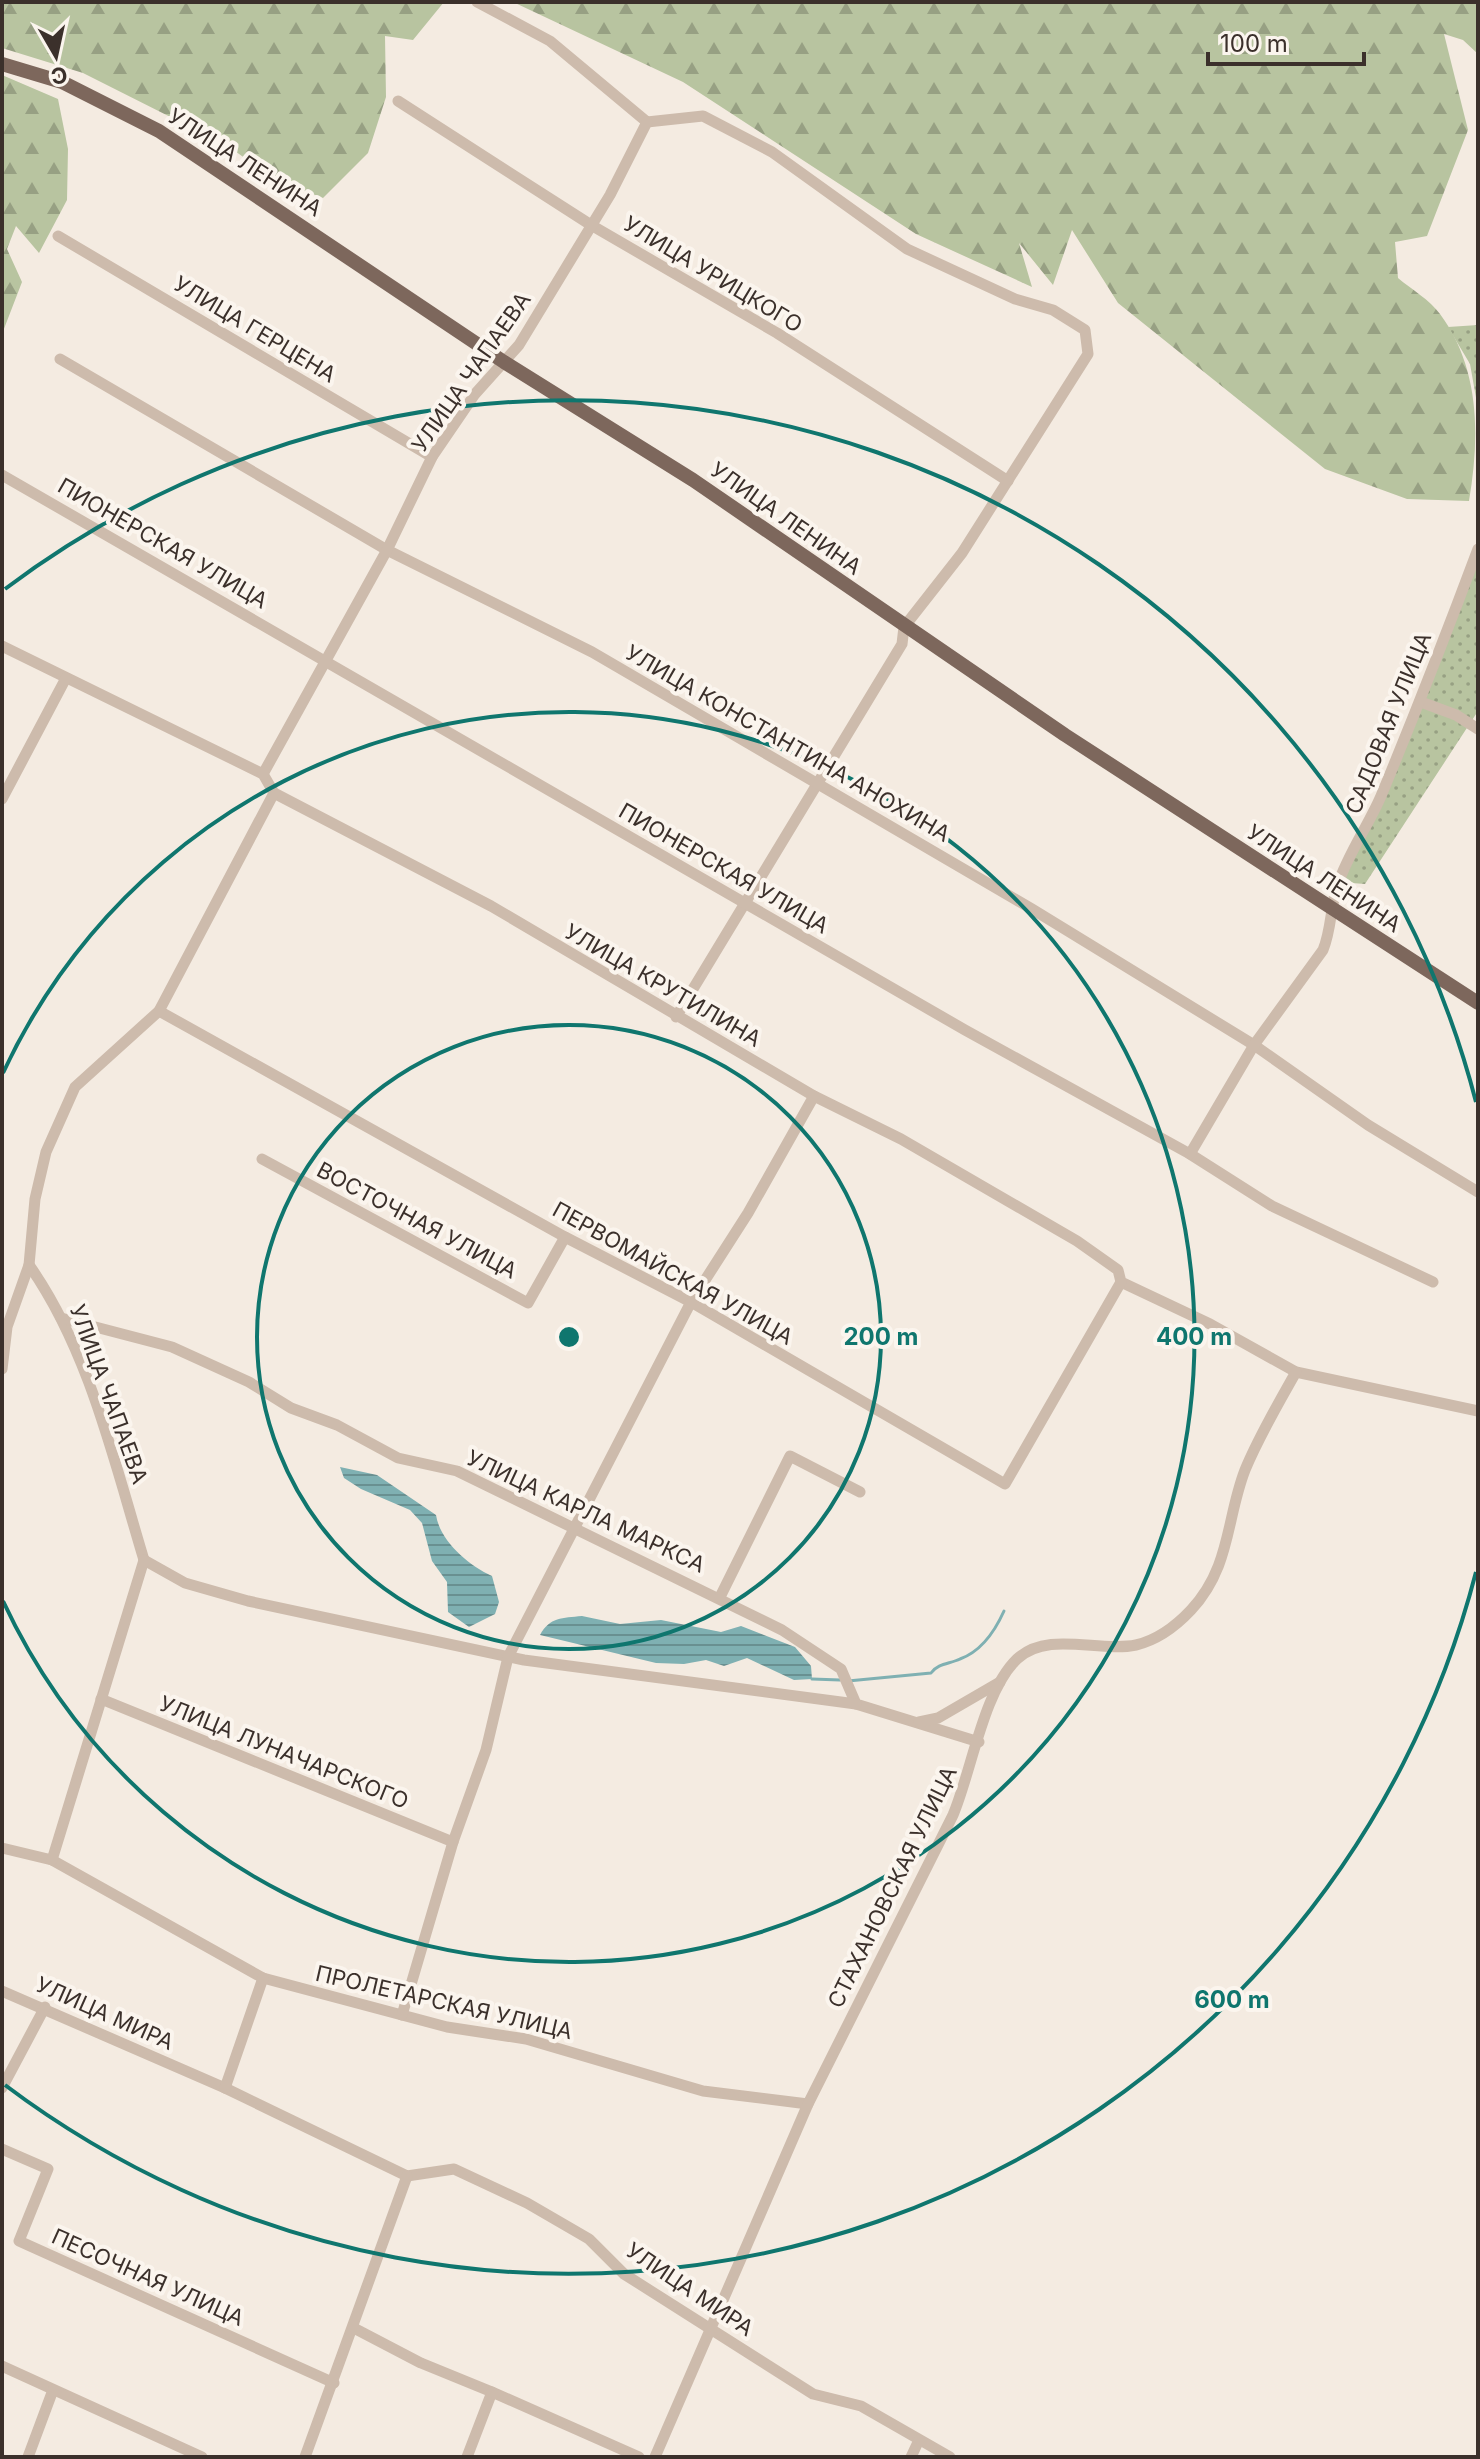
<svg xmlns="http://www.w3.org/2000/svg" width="1480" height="2459" viewBox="0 0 1480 2459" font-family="Inter,sans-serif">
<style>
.green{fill:url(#green-dots)}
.forest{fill:url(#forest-firs)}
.water{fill:url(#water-rules)}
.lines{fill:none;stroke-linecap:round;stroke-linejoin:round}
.stream{stroke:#7fb0b2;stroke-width:3}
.minor{stroke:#cdbbac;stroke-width:11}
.major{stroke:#7d675c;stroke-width:14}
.ring{fill:none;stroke:#0f766e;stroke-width:4}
.labels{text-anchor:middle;stroke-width:8;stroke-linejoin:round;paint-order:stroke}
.street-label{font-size:22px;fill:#3b302b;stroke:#fbf5ee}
.centre{fill:#0f766e;stroke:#fbf5ee;stroke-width:4}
.ring-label{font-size:24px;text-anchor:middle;font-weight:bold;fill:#0f766e;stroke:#fbf5ee;stroke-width:8;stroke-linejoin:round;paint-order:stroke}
</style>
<defs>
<pattern id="green-dots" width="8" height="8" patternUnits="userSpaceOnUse" patternTransform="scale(2)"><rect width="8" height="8" fill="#b8c4a0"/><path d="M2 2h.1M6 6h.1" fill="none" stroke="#97a083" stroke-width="1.8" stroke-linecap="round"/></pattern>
<pattern id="forest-firs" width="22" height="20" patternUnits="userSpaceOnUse" patternTransform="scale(2)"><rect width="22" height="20" fill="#b8c4a0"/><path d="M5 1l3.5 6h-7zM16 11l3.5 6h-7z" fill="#97a083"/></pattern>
<pattern id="water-rules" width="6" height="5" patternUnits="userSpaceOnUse" patternTransform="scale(2)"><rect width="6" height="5" fill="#7fb0b2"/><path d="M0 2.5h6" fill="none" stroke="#699091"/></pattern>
</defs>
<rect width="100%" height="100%" fill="#f4ebe1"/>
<g class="green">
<polygon points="1478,325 1478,409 1470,364 1448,327"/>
<polygon points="1478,549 1478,711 1365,884 1338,882 1367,829"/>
</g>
<g class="forest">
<polygon points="2,2 444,2 413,40 385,36 386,97 368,153 323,198 272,178 228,146 83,73 2,48"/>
<path d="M513 2H1478V54L1463 40 1444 34 1468 130 1427 236 1395 242 1398 278C1411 289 1430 300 1440 314 1480 368 1480 436 1469 501L1407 499 1325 469 1118 303 1072 230 1053 285 1019 243 1032 287 916 234 683 82Z"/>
<polygon points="2,75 58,99 68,149 67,200 39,253 16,226 7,249 22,282 2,334"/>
</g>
<g class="water">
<path d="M340 1467 377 1475 436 1515C440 1541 468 1565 492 1576L499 1602 495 1614 469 1627 448 1612 447 1582 432 1561 422 1523 410 1510 361 1489 344 1478Z"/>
<path d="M582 1616 620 1624 661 1620 721 1632 741 1626 795 1647 811 1666 812 1679 794 1680 747 1658 724 1666 706 1660 684 1664 656 1663 540 1635C550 1617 562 1618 582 1616Z"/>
</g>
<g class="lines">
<g class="stream">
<polyline points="812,1679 840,1680"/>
<path d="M848 1681 931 1673C938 1663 950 1664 960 1659 982 1651 995 1631 1004 1611"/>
</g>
<g class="minor">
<polyline points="477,2 550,41 647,122 703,116 772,152 907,249 1015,299 1053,310 1085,330 1088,354 962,553 904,627 902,644 676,1017"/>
<polyline points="398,101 591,225 777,333 1008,481"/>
<polyline points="58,236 432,457"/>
<polyline points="60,359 387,550 592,652 1032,909 1254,1045 1368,1125 1478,1192"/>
<polyline points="2,475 965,1030 1190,1154 1272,1206 1433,1282"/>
<polyline points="2,646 263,774 274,793 491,906 814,1096 901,1139 1077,1241 1118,1270 1121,1282 1210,1324 1296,1372 1478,1411"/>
<polyline points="1421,702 1456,715 1478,729"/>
<polyline points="263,774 387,550 432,457 475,394 519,345 610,195 647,122"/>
<polyline points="2,799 66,678"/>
<polyline points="159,1011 565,1237 691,1302 1005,1484 1121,1282"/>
<path d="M1190 1154 1254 1045 1323 950C1332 928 1330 906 1338 884 1348 854 1368 826 1381 796 1415 714 1447 632 1478 549"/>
<polyline points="262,1159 528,1303 565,1237"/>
<path d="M29 1265C89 1350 114 1461 144 1560"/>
<polyline points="61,1318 172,1347 249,1382 291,1408 337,1425 398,1458 457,1471 782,1630 841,1669 856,1704 979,1742"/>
<polyline points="2,1369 7,1327 29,1265 35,1199 46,1152 75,1087 159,1011 274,793"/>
<polyline points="144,1560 185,1583 248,1601 524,1660 856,1704"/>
<polyline points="720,1597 790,1456 860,1492"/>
<polyline points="101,1699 453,1842"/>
<polyline points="919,1722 938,1718 1000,1682"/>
<polyline points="2,1848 52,1860 263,1978 447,2027 526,2039 703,2091 808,2104"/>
<polyline points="52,1860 144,1560"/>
<polyline points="2,1991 225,2088 407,2176 454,2169 527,2203 589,2239 624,2274 813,2394 861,2406 950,2457"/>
<polyline points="402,2015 453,1842 486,1750 508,1657 691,1302 748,1213 814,1096"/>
<polyline points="2,2088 45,2007"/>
<polyline points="225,2088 263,1978"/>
<polyline points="2,2149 48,2169 19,2241 334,2383"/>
<polyline points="354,2328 421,2363 492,2392 467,2457"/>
<polyline points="2,2366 202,2457"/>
<polyline points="492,2392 639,2457"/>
<polyline points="28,2457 53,2390"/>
<polyline points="305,2457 407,2176"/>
<path d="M655 2457 808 2104 953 1815C972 1770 983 1692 1017 1659 1048 1630 1099 1653 1136 1645 1157 1640 1176 1626 1191 1610 1231 1567 1226 1519 1245 1470 1259 1436 1278 1404 1296 1372"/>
<polyline points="911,2457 919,2440"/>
</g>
<polyline class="major" points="2,64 62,82 159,131 504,362 693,480 1065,735 1478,1003"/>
</g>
<g class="ring">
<circle cx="569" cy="1337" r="312"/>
<path d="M3 1073A625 625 0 1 1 3 1601"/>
<path d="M1476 1572A937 937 0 0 1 5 2085M5 589A937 937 0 0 1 1476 1102"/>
</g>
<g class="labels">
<g class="street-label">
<text transform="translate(245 162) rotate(33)" y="8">УЛИЦА ЛЕНИНА</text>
<text transform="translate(713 274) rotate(31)" y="8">УЛИЦА УРИЦКОГО</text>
<text transform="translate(255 329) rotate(31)" y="8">УЛИЦА ГЕРЦЕНА</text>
<text transform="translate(471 372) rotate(-55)" y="8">УЛИЦА ЧАПАЕВА</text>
<text transform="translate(786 518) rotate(35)" y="8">УЛИЦА ЛЕНИНА</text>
<text transform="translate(163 543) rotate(30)" y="8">ПИОНЕРСКАЯ УЛИЦА</text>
<text transform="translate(1388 723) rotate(-68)" y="8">САДОВАЯ УЛИЦА</text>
<text transform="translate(788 743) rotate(30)" y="8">УЛИЦА КОНСТАНТИНА АНОХИНА</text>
<text transform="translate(724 868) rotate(30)" y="8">ПИОНЕРСКАЯ УЛИЦА</text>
<text transform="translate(1324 878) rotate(33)" y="8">УЛИЦА ЛЕНИНА</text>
<text transform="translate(663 985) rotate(30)" y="8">УЛИЦА КРУТИЛИНА</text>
<text transform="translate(417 1220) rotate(28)" y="8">ВОСТОЧНАЯ УЛИЦА</text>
<text transform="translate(673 1273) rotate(29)" y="8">ПЕРВОМАЙСКАЯ УЛИЦА</text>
<text transform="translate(109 1394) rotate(70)" y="8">УЛИЦА ЧАПАЕВА</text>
<text transform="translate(586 1511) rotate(25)" y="8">УЛИЦА КАРЛА МАРКСА</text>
<text transform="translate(284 1752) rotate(22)" y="8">УЛИЦА ЛУНАЧАРСКОГО</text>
<text transform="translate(892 1887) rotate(-64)" y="8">СТАХАНОВСКАЯ УЛИЦА</text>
<text transform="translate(444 2002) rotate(13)" y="8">ПРОЛЕТАРСКАЯ УЛИЦА</text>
<text transform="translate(105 2013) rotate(24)" y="8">УЛИЦА МИРА</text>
<text transform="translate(148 2277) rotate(24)" y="8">ПЕСОЧНАЯ УЛИЦА</text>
<text transform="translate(690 2289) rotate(34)" y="8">УЛИЦА МИРА</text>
</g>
</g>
<circle cx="569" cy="1337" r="12" class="centre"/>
<g class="ring-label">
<text x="881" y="1345">200 m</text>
<text x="1194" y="1345">400 m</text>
<text x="1232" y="2008">600 m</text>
</g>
<rect width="1480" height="2459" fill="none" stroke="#3b302b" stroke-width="8"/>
<g transform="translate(56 56) rotate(171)" stroke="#fbf5ee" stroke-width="6" paint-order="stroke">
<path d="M0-6L14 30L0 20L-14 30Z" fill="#3b302b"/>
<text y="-12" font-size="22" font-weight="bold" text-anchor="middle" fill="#3b302b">С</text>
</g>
<path d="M1208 52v12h156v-12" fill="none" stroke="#3b302b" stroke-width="4"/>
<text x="1220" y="52" font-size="24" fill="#3b302b" stroke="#fbf5ee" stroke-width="6" paint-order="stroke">100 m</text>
</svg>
